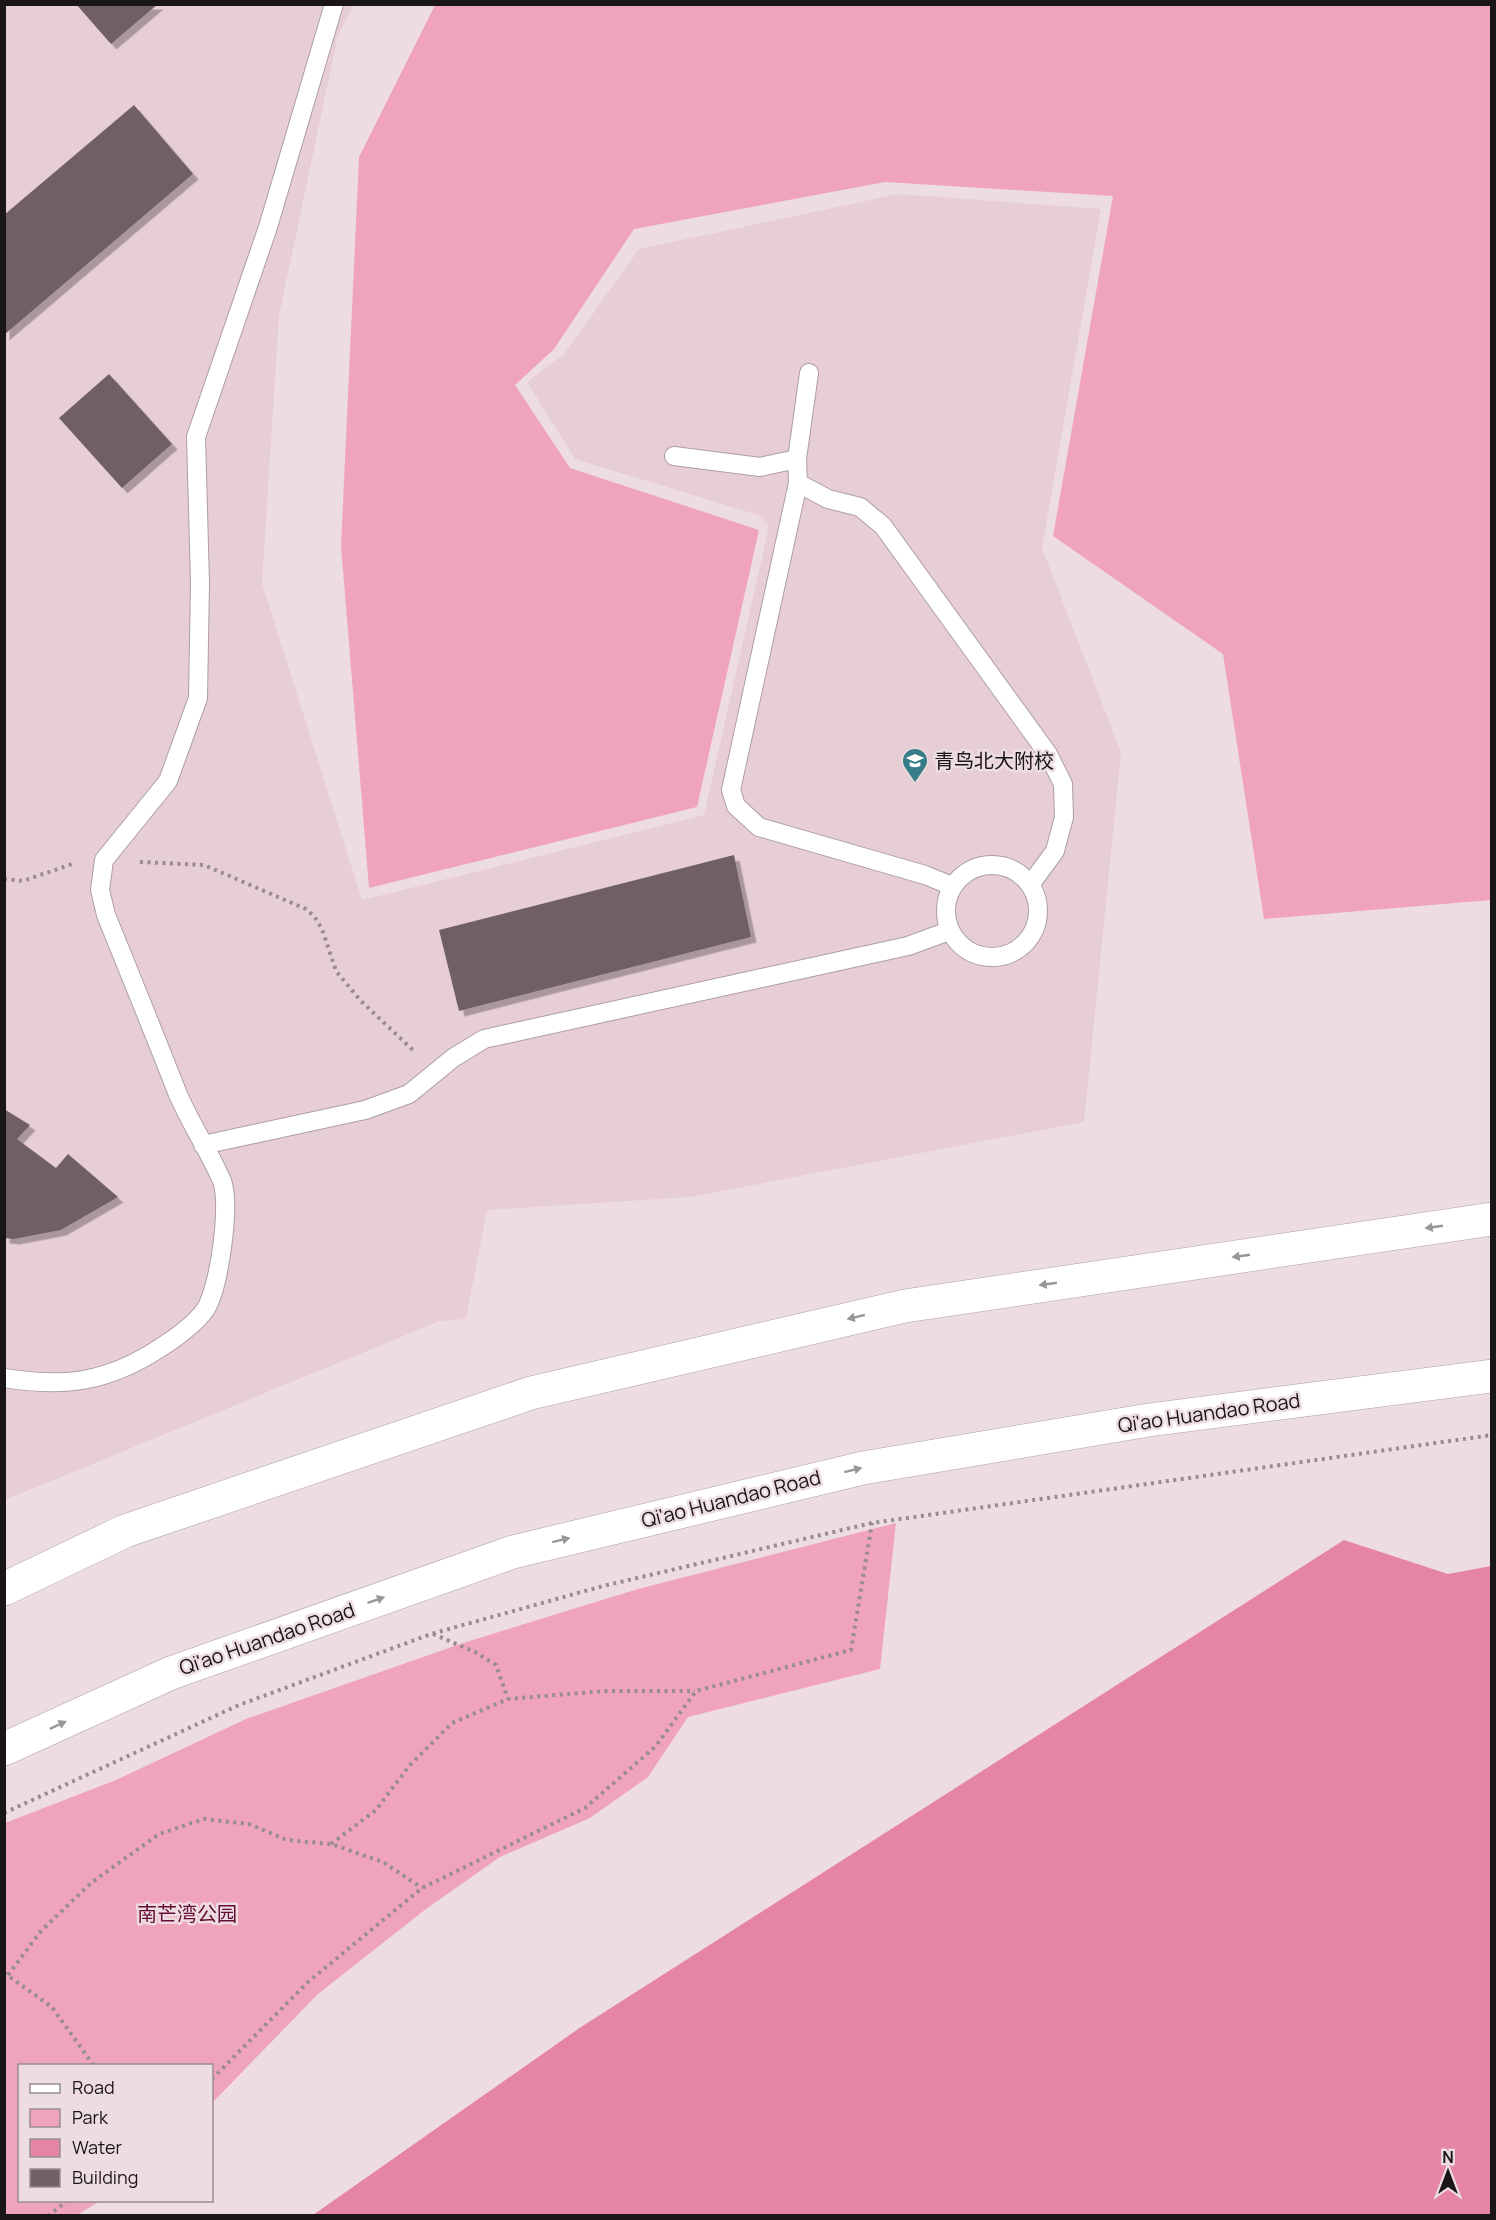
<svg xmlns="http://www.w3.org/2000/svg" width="1496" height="2220" viewBox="0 0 1496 2220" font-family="Manrope,'Noto Sans SC',sans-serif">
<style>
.built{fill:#e7ced5}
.green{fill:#f0a4bb}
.water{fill:#e584a4}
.building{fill:#6f6165;filter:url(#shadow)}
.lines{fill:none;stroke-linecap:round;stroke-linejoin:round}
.lane-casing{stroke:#ad9ea2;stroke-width:20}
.secondary-casing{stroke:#ad9ea2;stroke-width:34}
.path{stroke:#978c8f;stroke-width:4;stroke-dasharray:3 4.5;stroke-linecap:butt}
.lane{stroke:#fff;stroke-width:18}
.secondary{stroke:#fff;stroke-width:33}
.oneway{fill:#989696}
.labels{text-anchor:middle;stroke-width:5;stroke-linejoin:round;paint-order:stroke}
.poi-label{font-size:20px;fill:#1a1516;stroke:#eddde1;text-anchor:start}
.street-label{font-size:20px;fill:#1a1516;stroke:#eddde1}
.park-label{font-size:20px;fill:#640c35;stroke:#eddde1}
</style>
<defs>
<filter id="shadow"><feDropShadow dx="5.5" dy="5.5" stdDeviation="0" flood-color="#0004"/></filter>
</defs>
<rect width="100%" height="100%" fill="#eddde1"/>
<polygon class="built" points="5,5 354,5 338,35 279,316 262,583 362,900 704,815 769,526 758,515 575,459 527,382 564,354 639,249 898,194 1101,209 1042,548 1121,752 1084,1122 690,1197 487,1210 466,1319 440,1321 5,1500"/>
<g class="green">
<polygon points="435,5 1491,5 1491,900 1264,919 1223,654 1053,536 1113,196 885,182 634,229 554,349 515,385 570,468 759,530 697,807 369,888 341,546 359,157"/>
<polygon points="896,1523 880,1669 688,1717 648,1777 590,1818 500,1857 426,1909 318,1994 212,2103 212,2066 20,2066 20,2200 100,2201 77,2215 5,2215 5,1823 116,1780 246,1719 463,1643 638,1589"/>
</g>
<polygon class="water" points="1344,1540 1448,1574 1491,1566 1491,2215 313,2215 581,2027"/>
<g class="building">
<polygon points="76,4 158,4 111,44"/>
<polygon points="134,105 193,174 4,335 4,215"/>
<polygon points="109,374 172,444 122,488 59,418"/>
<polygon points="734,855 751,937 459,1011 439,930"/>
<polygon points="4,1109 30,1125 17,1139 56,1168 68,1154 118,1197 61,1230 14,1239 4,1238"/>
</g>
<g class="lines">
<defs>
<g id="lane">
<polyline points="809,373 797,459 798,483 731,790 736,806 759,827 925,875 952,886"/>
<polyline points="674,456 760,467 797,459"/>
<polyline points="798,483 828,499 860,507 883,526 1048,754 1063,784 1064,817 1055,851 1030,885"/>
<circle cx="992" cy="911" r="46"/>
<polyline points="203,1145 365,1110 409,1094 453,1058 484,1039 908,946 949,931"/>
<path d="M4 1378C65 1388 108 1382 160 1348 174 1339 195 1324 205 1310 219 1290 231 1204 222 1181 209 1151 190 1123 177 1092 154 1033 130 974 106 915L100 890 104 860 168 781 198 698 200 583 196 437 268 227 334 4"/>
</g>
<g id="secondary">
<polyline points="4,1589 125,1531 531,1393 905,1306 1492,1219"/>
<polyline points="4,1749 171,1673 513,1552 863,1468 1149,1420 1492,1376"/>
</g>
</defs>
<use href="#lane" class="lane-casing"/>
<use href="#secondary" class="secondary-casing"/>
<g class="path">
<polyline points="140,862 204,865 306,909 314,916 322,929 336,971 361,1001 416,1053"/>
<polyline points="4,879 23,881 75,863"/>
<polyline points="433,1634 475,1652 496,1665 508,1699"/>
<polyline points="4,1813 239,1705 431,1634 603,1586 872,1523 1492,1435"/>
<polyline points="331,1844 376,1810 409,1766 452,1723 508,1699 605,1691 695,1691"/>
<polyline points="4,1973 52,2007 94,2066"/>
<polyline points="8,1975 41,1931 91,1883 159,1834 204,1819 249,1824 287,1840 331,1844 383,1862 422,1888"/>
<polyline points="212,2079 308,1982 422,1888 585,1808 655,1747 696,1691 851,1650 872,1523"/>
<polyline points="48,2216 68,2200"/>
</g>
<use href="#lane" class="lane"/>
<use href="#secondary" class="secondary"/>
</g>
<defs><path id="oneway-solid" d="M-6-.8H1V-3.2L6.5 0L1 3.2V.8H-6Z" transform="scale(1.5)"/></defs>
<g class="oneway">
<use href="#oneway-solid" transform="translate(1434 1227) rotate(172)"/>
<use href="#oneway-solid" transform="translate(1241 1256) rotate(172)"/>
<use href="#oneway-solid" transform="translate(1048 1284) rotate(172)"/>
<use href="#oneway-solid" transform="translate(856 1317) rotate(167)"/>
<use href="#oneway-solid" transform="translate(853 1470) rotate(-14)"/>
<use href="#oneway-solid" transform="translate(561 1540) rotate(-14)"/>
<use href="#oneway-solid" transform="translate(376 1600) rotate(-19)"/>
<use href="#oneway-solid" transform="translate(58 1725) rotate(-25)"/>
</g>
<defs>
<symbol id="school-pin" viewBox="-11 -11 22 30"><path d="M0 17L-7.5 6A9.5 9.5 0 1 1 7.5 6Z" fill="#367d88" stroke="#eddde1"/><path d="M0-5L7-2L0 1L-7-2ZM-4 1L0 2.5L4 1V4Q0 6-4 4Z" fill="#fff"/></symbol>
</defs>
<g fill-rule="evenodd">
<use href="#school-pin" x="900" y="746" width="30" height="40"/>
</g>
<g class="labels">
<g class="poi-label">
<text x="934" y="768">青鸟北大附校</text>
</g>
<g class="street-label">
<text transform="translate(1209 1413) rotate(-8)" y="7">Qi'ao Huandao Road</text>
<text transform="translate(731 1499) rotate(-14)" y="7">Qi'ao Huandao Road</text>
<text transform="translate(267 1639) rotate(-19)" y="7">Qi'ao Huandao Road</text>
</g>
<g class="park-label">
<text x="187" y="1921">南芒湾公园</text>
</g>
</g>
<rect width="1496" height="2220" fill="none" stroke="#1a1516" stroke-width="12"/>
<rect x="18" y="2064" width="195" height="138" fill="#eddde1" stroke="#998d90" stroke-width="1.5"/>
<rect x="30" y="2084" width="30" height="9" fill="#ffffff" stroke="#998d90" stroke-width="1.5"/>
<text x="72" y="2094" font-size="18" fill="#1a1516">Road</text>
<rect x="30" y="2109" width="30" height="18" fill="#f0a4bb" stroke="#998d90" stroke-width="1.5"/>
<text x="72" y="2124" font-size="18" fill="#1a1516">Park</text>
<rect x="30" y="2139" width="30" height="18" fill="#e584a4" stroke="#998d90" stroke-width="1.5"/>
<text x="72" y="2154" font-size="18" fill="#1a1516">Water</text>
<rect x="30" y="2169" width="30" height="18" fill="#6f6165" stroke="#998d90" stroke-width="1.5"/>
<text x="72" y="2184" font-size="18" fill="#1a1516">Building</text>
<g transform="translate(1448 2172)" stroke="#eddde1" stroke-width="4.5" paint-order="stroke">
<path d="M0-4.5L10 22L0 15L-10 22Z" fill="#1a1516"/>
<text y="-9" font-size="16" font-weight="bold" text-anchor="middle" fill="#1a1516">N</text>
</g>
</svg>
